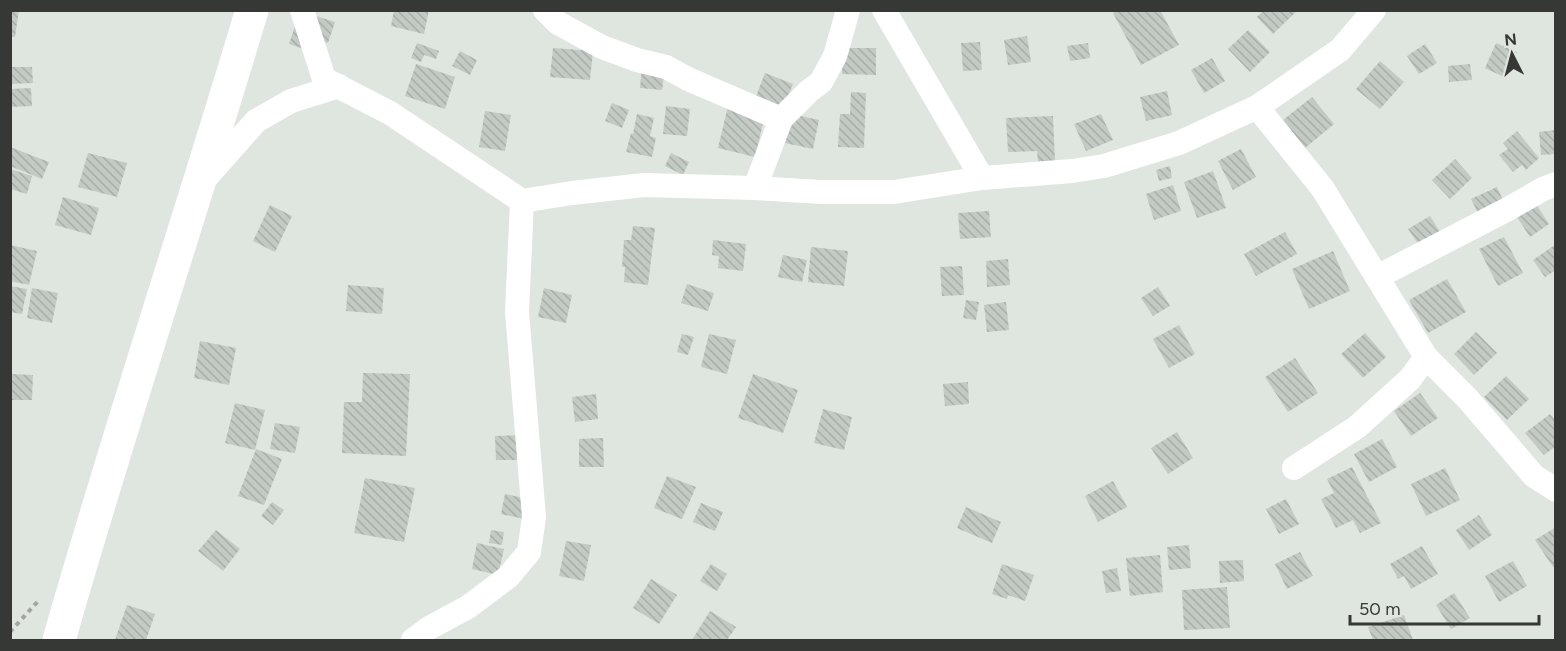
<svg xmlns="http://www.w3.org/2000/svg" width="1566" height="651" viewBox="0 0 1566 651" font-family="Figtree,sans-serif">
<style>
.building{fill:url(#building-back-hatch)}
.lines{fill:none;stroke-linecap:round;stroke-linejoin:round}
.path{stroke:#a2a6a2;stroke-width:4;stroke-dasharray:4.5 4.5;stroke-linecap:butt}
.minor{stroke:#fff;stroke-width:24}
.trunk{stroke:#fff;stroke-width:33}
</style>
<defs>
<pattern id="building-back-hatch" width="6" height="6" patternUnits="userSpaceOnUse" patternTransform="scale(1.5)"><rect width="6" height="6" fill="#c3cac4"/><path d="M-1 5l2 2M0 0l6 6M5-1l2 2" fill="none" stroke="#a8aea9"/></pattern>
</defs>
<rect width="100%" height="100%" fill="#dfe5df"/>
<g class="building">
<polygon points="10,10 19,10 15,37 10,37"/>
<polygon points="394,10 429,10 424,34 391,26"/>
<polygon points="1117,10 1160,10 1179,45 1141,65 1113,13"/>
<polygon points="1264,10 1298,10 1273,34 1257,17"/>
<polygon points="300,11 335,22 328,43 317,40 313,52 289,44"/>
<polygon points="1248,30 1270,52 1250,72 1228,49"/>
<polygon points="1027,36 1031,62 1008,65 1004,40"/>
<polygon points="980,42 982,70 963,71 961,43"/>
<polygon points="417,43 439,51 436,59 424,55 421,62 411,58"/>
<polygon points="1088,43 1090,58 1070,61 1067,46"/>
<polygon points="1496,43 1517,52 1506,78 1485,68"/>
<polygon points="1425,44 1437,63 1419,74 1407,56"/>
<polygon points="553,48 593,51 590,80 550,77"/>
<polygon points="843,48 876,48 876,75 842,74"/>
<polygon points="460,51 477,60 470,75 452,66"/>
<polygon points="1212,58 1225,81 1204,93 1191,70"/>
<polygon points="1380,61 1404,82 1380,109 1356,89"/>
<polygon points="416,64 455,77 445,109 405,96"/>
<polygon points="1470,64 1472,80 1449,82 1448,66"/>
<polygon points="642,66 665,68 662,90 640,88"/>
<polygon points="10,67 32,67 33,83 10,84"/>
<polygon points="765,73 793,84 783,109 755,99"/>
<polygon points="31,88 32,106 10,107 10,89"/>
<polygon points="1167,91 1172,115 1146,121 1140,97"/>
<polygon points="851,92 866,93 864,148 838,147 840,114 850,114"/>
<polygon points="1312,97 1334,124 1305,148 1283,120"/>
<polygon points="612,103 629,110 622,128 605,121"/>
<polygon points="666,106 690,109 687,136 663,134"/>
<polygon points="728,106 765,115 755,157 718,148"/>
<polygon points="485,111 511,115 505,151 479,147"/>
<polygon points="637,114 654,118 650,136 656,138 652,157 626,152 631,133 633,134"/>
<polygon points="792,114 819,120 813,149 785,143"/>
<polygon points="1101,114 1113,140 1086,151 1074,124"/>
<polygon points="1053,116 1055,161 1038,162 1037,151 1008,152 1006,118"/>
<polygon points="1556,130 1556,154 1541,155 1539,132"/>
<polygon points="1517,131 1539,158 1526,170 1522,165 1513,172 1499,155 1508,149 1503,143"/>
<polygon points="10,147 49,162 42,179 10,166"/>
<polygon points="1241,149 1256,177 1233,190 1218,161"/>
<polygon points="88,153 127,163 117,197 78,187"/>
<polygon points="671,153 689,162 683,175 665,166"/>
<polygon points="1455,159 1472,178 1450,199 1432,180"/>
<polygon points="1170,166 1172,178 1159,181 1156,170"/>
<polygon points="10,169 32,176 27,194 10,189"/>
<polygon points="1213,171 1226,208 1197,218 1184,182"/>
<polygon points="1173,185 1181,211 1154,220 1146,194"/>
<polygon points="1497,187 1505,205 1480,217 1471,199"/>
<polygon points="63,197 99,208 91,235 55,225"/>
<polygon points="1534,201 1549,224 1530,237 1515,214"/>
<polygon points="270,205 292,216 275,252 253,241"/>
<polygon points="989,211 991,237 960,239 958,213"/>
<polygon points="1430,216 1442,235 1421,248 1408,229"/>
<polygon points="633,226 655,228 648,285 624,282 625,267 622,267 624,240 631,240"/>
<polygon points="1285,232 1297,254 1256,276 1244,254"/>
<polygon points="1504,237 1523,273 1498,286 1479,249"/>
<polygon points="713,240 746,244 743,271 718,268 719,256 712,255"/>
<polygon points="1556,244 1556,270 1545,277 1533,260"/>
<polygon points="10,245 37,251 29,285 10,281"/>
<polygon points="811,247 848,251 844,286 808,282"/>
<polygon points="1333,251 1350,291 1309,309 1292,269"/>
<polygon points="783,255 807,260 802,282 778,277"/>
<polygon points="1008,259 1010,285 987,287 986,261"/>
<polygon points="962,266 964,295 942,296 940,267"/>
<polygon points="1447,279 1466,312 1428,333 1409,300"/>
<polygon points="687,284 714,293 708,311 681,303"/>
<polygon points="348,285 384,288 382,314 346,311"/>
<polygon points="10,286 27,289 22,314 10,312"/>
<polygon points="1158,287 1170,306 1153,316 1141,298"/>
<polygon points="32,288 58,293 52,323 27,318"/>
<polygon points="544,288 572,295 566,323 538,317"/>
<polygon points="966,300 979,302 976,320 963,318"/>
<polygon points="1006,302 1009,330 987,332 984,305"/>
<polygon points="1179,325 1195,354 1169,368 1153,339"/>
<polygon points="1476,332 1497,353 1474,375 1454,354"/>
<polygon points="1365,333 1386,357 1363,378 1341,354"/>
<polygon points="682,334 694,337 688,355 677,352"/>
<polygon points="709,334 736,340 727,374 701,367"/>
<polygon points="200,341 236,348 229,385 194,378"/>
<polygon points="1295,358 1318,393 1288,412 1265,377"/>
<polygon points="363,373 410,374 406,456 342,453 344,402 362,402"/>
<polygon points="11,374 33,375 32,400 11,400"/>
<polygon points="753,374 798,390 783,433 738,418"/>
<polygon points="1506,376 1529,399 1507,420 1484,397"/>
<polygon points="968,382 969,404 945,406 943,384"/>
<polygon points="1420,393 1438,418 1411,436 1394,411"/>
<polygon points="596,394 598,419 575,422 572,397"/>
<polygon points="235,403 265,410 255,450 225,443"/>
<polygon points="823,409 852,417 844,450 814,443"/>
<polygon points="1550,414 1556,421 1556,446 1544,455 1525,433"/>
<polygon points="275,423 300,427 295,453 270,449"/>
<polygon points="1177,432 1193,458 1168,474 1151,448"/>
<polygon points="523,435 524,460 496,460 495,436"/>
<polygon points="603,438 604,467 579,467 579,439"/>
<polygon points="1382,439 1397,467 1369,482 1354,454"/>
<polygon points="256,449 282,459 264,505 238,496"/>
<polygon points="1352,467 1381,523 1360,533 1353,520 1336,528 1321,499 1334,493 1327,479"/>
<polygon points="1445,468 1460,500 1426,516 1411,484"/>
<polygon points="667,476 696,487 682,519 654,508"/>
<polygon points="365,478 415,488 404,542 354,533"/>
<polygon points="1113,481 1127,507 1098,522 1085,496"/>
<polygon points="505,494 529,499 525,519 501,514"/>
<polygon points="1286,499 1299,524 1279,534 1266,509"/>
<polygon points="272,502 284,510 273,525 261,516"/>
<polygon points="701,503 723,512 715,531 693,522"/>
<polygon points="966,507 1001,522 992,543 957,528"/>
<polygon points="1479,515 1492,535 1469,550 1456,530"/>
<polygon points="1556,527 1556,566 1553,567 1535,540"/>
<polygon points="216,530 240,549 223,571 198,551"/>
<polygon points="491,530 504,532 502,545 489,543"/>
<polygon points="566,541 591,545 584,581 559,576"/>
<polygon points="477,543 504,549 498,575 472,569"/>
<polygon points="1189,545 1191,568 1169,570 1167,547"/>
<polygon points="1422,546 1438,574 1411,589 1404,576 1398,579 1390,564"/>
<polygon points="1300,552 1313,576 1287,589 1275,564"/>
<polygon points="1160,555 1163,592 1130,596 1126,558"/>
<polygon points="1243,560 1244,581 1220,583 1219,561"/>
<polygon points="1513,561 1527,586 1499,602 1485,576"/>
<polygon points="711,564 727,574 717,591 700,581"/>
<polygon points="1002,564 1034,575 1025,601 1008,595 1007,599 992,594"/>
<polygon points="1117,568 1121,591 1106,593 1102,571"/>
<polygon points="651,579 677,595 659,624 633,608"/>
<polygon points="1227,587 1230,628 1184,630 1182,590"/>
<polygon points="1454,593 1470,618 1451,629 1436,605"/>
<polygon points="127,605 155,614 146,640 115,640"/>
<polygon points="710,611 736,627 727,640 692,640"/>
<polygon points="1404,615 1413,640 1373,640 1368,627"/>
</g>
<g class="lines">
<polyline class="path" points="10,632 40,599"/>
<g class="minor">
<polyline points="302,10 324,79 390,113 522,201 572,193 644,185 755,188 821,192 894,192 982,178 1072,171 1104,166 1179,143 1257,107 1340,50 1374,10"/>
<polyline points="545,10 558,23 602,47 637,60 666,67 688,79 781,119 809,91 821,82 835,56 848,10"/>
<polyline points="884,10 982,178"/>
<polyline points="1257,107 1323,189 1426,357 1467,398 1534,476 1556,490"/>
<polyline points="203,181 256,121 291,101 339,86"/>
<polyline points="755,188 781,119"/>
<polyline points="1377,277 1508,209 1543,189 1556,184"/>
<polyline points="1294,468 1357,427 1410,379 1426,357"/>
<polyline points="413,640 429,628 468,607 508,577 529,552 534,517 517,312 522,201"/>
</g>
<path class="trunk" d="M59 640C119 429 189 221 252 10"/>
</g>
<rect width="1566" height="651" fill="none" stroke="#363836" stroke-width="24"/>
<g transform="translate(1512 54) rotate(354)" stroke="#dfe5df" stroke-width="4.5" paint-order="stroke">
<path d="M0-4.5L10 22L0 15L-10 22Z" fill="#363836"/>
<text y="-9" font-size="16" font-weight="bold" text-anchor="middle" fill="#363836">N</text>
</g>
<path d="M1350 615v9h189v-9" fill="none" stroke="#363836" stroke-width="3"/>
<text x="1359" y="615" font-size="18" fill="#363836" stroke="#dfe5df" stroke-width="4.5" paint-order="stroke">50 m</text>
</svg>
